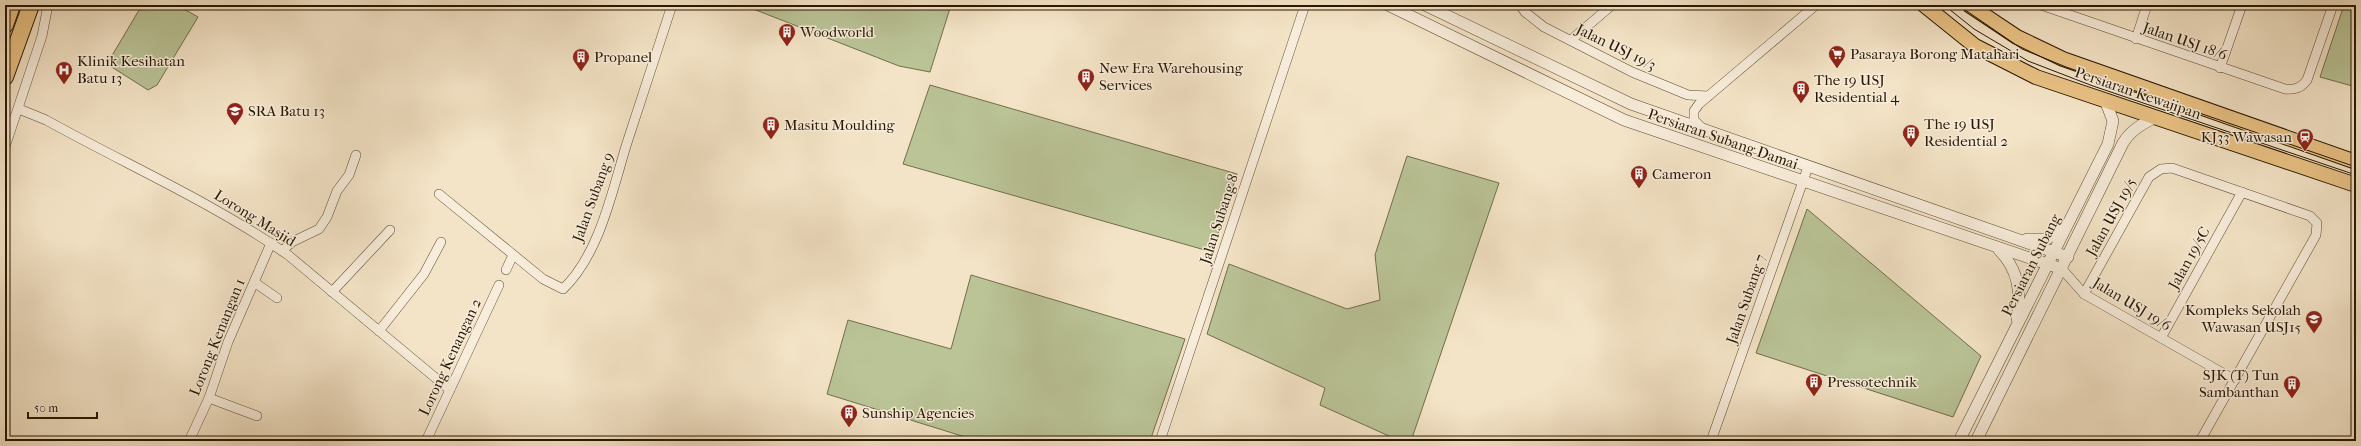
<svg xmlns="http://www.w3.org/2000/svg" width="2361" height="446" viewBox="0 0 2361 446" font-family="'IM FELL French Canon',serif">
<style>
.green{fill:#bac497;stroke:#716e4c}
.lines{fill:none;stroke-linecap:round;stroke-linejoin:round}
.minor-casing{stroke:#5b4a32;stroke-width:10}
.tertiary-casing{stroke:#5b4a32;stroke-width:12}
.primary-casing{stroke:#281700;stroke-width:16}
.motorway-casing{stroke:#281700;stroke-width:18}
.minor{stroke:#f8eddb;stroke-width:9}
.tertiary{stroke:#f8eddb;stroke-width:11}
.primary{stroke:#eac284;stroke-width:14}
.motorway{stroke:#eac284;stroke-width:16}
.tram{stroke:#281700;stroke-width:1}
.labels{text-anchor:middle;stroke-width:3;stroke-linejoin:round;paint-order:stroke}
.poi-label{font-size:15px;fill:#281700;stroke:#f8eddb;text-anchor:start}
.street-label{font-size:15px;fill:#281700;stroke:#f8eddb}
</style>
<rect width="100%" height="100%" fill="#f4e4c7"/>
<filter id="stains"><feTurbulence type="fractalNoise" baseFrequency=".005" numOctaves="4"/><feColorMatrix values="0 0 0 0 .2 0 0 0 0 .09 0 0 0 0 .02 0 0 0 .5 -.17"/></filter>
<radialGradient id="worn" r=".72"><stop offset=".6" stop-color="#630" stop-opacity="0"/><stop offset="1" stop-color="#630" stop-opacity=".3"/></radialGradient>
<g class="green">
<polygon points="142,5 177,5 198,17 157,85 148,90 107,64"/>
<polygon points="743,5 951,5 930,72 899,66"/>
<polygon points="2344,5 2356,5 2356,87 2320,77"/>
<polygon points="930,85 1237,174 1212,252 903,164"/>
<polygon points="1407,156 1499,183 1411,441 1400,441 1320,405 1325,388 1207,334 1229,264 1347,309 1380,300 1375,255"/>
<polygon points="1807,209 1981,356 1953,417 1756,353"/>
<polygon points="971,275 1185,339 1150,441 978,441 827,394 848,320 951,349"/>
</g>
<g class="lines">
<defs>
<g id="minor">
<polyline points="1520,5 1525,12 1544,27 1632,72 1688,95 1708,96"/>
<path d="M2041 5 2285 89C2295 90 2301 88 2307 80L2333 5"/>
<polyline points="2136,39 2147,5"/>
<polyline points="1571,40 1612,5"/>
<polyline points="2220,68 2242,5"/>
<path d="M19 109 46 120C127 165 212 202 288 255L450 390"/>
<polyline points="1702,128 1694,120 1694,111 1699,104 1816,5"/>
<polyline points="5,147 42,36 48,5"/>
<path d="M439 194 543 279 563 289C599 255 612 192 626 146 641 99 657 52 672 5"/>
<polyline points="282,251 292,242 319,229 327,217 337,191 349,175 356,155"/>
<polyline points="2062,269 2084,294 2235,380"/>
<polyline points="506,270 513,255"/>
<polyline points="254,282 277,298"/>
<polyline points="332,292 390,230"/>
<polyline points="2084,294 2149,177 2161,169 2172,168 2310,216 2317,223 2316,235 2200,441"/>
<polyline points="379,331 424,274 441,242"/>
<polyline points="2161,338 2242,192"/>
<polyline points="209,398 257,416"/>
<polyline points="189,441 209,398 228,342 271,243"/>
<polyline points="426,441 499,285"/>
<polyline points="1160,441 1305,5"/>
<polyline points="1711,441 1808,167"/>
</g>
<g id="tertiary">
<polyline points="1388,5 1624,120 2062,269"/>
<polyline points="1425,5 1631,104 2068,257"/>
<polyline points="2027,239 2047,239 2067,224"/>
<path d="M1999 250C2019 270 2021 293 2017 319"/>
<polyline points="1959,441 2108,144 2113,121 2105,100"/>
<path d="M1976 441 2123 143C2131 130 2142 124 2156 117"/>
</g>
<g id="primary">
<polyline points="1924,5 1975,46 2036,77 2356,185"/>
<polyline points="1969,5 2017,37 2063,59 2356,162"/>
</g>
<g id="motorway">
<polyline points="5,25 12,5"/>
<polyline points="5,77 31,5"/>
</g>
</defs>
<use href="#minor" class="minor-casing"/>
<use href="#tertiary" class="tertiary-casing"/>
<use href="#primary" class="primary-casing"/>
<use href="#motorway" class="motorway-casing"/>
<use href="#minor" class="minor"/>
<use href="#tertiary" class="tertiary"/>
<use href="#primary" class="primary"/>
<use href="#motorway" class="motorway"/>
<g class="tram">
<polyline points="1944,5 1974,29 2028,61 2093,86 2356,175"/>
<polyline points="1958,5 2022,49 2066,67 2356,167"/>
</g>
</g>
<defs>
<symbol id="building-pin" viewBox="-11 -11 22 30"><path d="M0 17L-7.5 6A9.5 9.5 0 1 1 7.5 6Z" fill="#8f2418" stroke="#f8eddb"/><path d="M-4-6H4V6H1V3H-1V6H-4ZM-2.5-4.3h1.7v1.8h-1.7ZM.8-4.3h1.7v1.8H.8ZM-2.5-1h1.7V.8h-1.7ZM.8-1h1.7V.8H.8Z" fill="#fff"/></symbol>
<symbol id="supermarket-pin" viewBox="-11 -11 22 30"><path d="M0 17L-7.5 6A9.5 9.5 0 1 1 7.5 6Z" fill="#8f2418" stroke="#f8eddb"/><path d="M-6-5.5h2.5l.6 2H6L4.5 2H-2.5L-4.4-4H-6ZM-1.5 3.2a1.3 1.3 0 1 0 .1 0ZM3 3.2a1.3 1.3 0 1 0 .1 0Z" fill="#fff"/></symbol>
<symbol id="hospital-pin" viewBox="-11 -11 22 30"><path d="M0 17L-7.5 6A9.5 9.5 0 1 1 7.5 6Z" fill="#8f2418" stroke="#f8eddb"/><path d="M-5-5h3v3.5h4V-5h3V5h-3V1.5h-4V5h-3Z" fill="#fff"/></symbol>
<symbol id="school-pin" viewBox="-11 -11 22 30"><path d="M0 17L-7.5 6A9.5 9.5 0 1 1 7.5 6Z" fill="#8f2418" stroke="#f8eddb"/><path d="M0-5L7-2L0 1L-7-2ZM-4 1L0 2.5L4 1V4Q0 6-4 4Z" fill="#fff"/></symbol>
<symbol id="station-pin" viewBox="-11 -11 22 30"><path d="M0 17L-7.5 6A9.5 9.5 0 1 1 7.5 6Z" fill="#8f2418" stroke="#f8eddb"/><path d="M-3-6H3Q5-6 5-4V2Q5 4 3 4L4.5 6H3L1.5 4h-3L-3 6H-4.5L-3 4Q-5 4-5 2V-4Q-5-6-3-6ZM-3.5-4v3h7v-3ZM-3.5 1v1.5H-2V1ZM2 1v1.5H3.5V1Z" fill="#fff"/></symbol>
</defs>
<g fill-rule="evenodd">
<use href="#building-pin" x="777" y="22" width="20" height="27"/>
<use href="#supermarket-pin" x="1827" y="44" width="20" height="27"/>
<use href="#building-pin" x="571" y="47" width="20" height="27"/>
<use href="#hospital-pin" x="54" y="60" width="20" height="27"/>
<use href="#building-pin" x="1076" y="67" width="20" height="27"/>
<use href="#building-pin" x="1791" y="79" width="20" height="27"/>
<use href="#school-pin" x="225" y="101" width="20" height="27"/>
<use href="#building-pin" x="761" y="115" width="20" height="27"/>
<use href="#building-pin" x="1901" y="123" width="20" height="27"/>
<use href="#station-pin" x="2295" y="127" width="20" height="27"/>
<use href="#building-pin" x="1629" y="164" width="20" height="27"/>
<use href="#school-pin" x="2304" y="309" width="20" height="27"/>
<use href="#building-pin" x="1804" y="372" width="20" height="27"/>
<use href="#building-pin" x="2282" y="374" width="20" height="27"/>
<use href="#building-pin" x="839" y="403" width="20" height="27"/>
</g>
<g class="labels">
<g class="poi-label">
<text x="800" y="37">Woodworld</text>
<text x="1850" y="59">Pasaraya Borong Matahari</text>
<text x="594" y="62">Propanel</text>
<text x="77" y="66">Klinik Kesihatan<tspan x="77" dy="17">Batu 13</tspan></text>
<text x="1099" y="73">New Era Warehousing<tspan x="1099" dy="17">Services</tspan></text>
<text x="1814" y="85">The 19 USJ<tspan x="1814" dy="17">Residential 4</tspan></text>
<text x="248" y="116">SRA Batu 13</text>
<text x="1924" y="129">The 19 USJ<tspan x="1924" dy="17">Residential 2</tspan></text>
<text x="784" y="130">Masitu Moulding</text>
<text x="2292" y="142" text-anchor="end">KJ33 Wawasan</text>
<text x="1652" y="179">Cameron</text>
<text x="2301" y="315" text-anchor="end">Kompleks Sekolah<tspan x="2301" dy="17">Wawasan USJ15</tspan></text>
<text x="2279" y="380" text-anchor="end">SJK (T) Tun<tspan x="2279" dy="17">Sambanthan</tspan></text>
<text x="1827" y="387">Pressotechnik</text>
<text x="862" y="418">Sunship Agencies</text>
</g>
<g class="street-label">
<text transform="translate(2185 41) rotate(19)" y="5">Jalan USJ 18/6</text>
<text transform="translate(1616 47) rotate(26)" y="5">Jalan USJ 19/3</text>
<text transform="translate(2138 93) rotate(19)" y="5">Persiaran Kewajipan</text>
<text transform="translate(1723 139) rotate(19)" y="5">Persiaran Subang Damai</text>
<text transform="translate(593 197) rotate(-70)" y="5">Jalan Subang 9</text>
<text transform="translate(2111 217) rotate(-61)" y="5">Jalan USJ 19/5</text>
<text transform="translate(255 218) rotate(32)" y="5">Lorong Masjid</text>
<text transform="translate(1219 219) rotate(-72)" y="5">Jalan Subang 8</text>
<text transform="translate(2189 258) rotate(-61)" y="5">Jalan 19/5C</text>
<text transform="translate(2031 265) rotate(-63)" y="5">Persiaran Subang</text>
<text transform="translate(1746 299) rotate(-71)" y="5">Jalan Subang 7</text>
<text transform="translate(2132 304) rotate(31)" y="5">Jalan USJ 19/6</text>
<text transform="translate(217 337) rotate(-68)" y="5">Lorong Kenangan 1</text>
<text transform="translate(450 357) rotate(-65)" y="5">Lorong Kenangan 2</text>
</g>
</g>
<rect width="2361" height="446" fill="none" stroke="#f4e4c7" stroke-width="20"/>
<rect x="6" y="6" width="2349" height="434" fill="none" stroke="#281700" stroke-width="2"/>
<rect x="10" y="10" width="2341" height="426" fill="none" stroke="#281700"/>
<path d="M28 412v6h69v-6" fill="none" stroke="#281700" stroke-width="2"/>
<text x="34" y="412" font-size="12" fill="#281700" stroke="#f8eddb" stroke-width="3" paint-order="stroke">50 m</text>
<rect width="100%" height="100%" filter="url(#stains)"/>
<rect width="100%" height="100%" fill="url(#worn)"/>
</svg>
